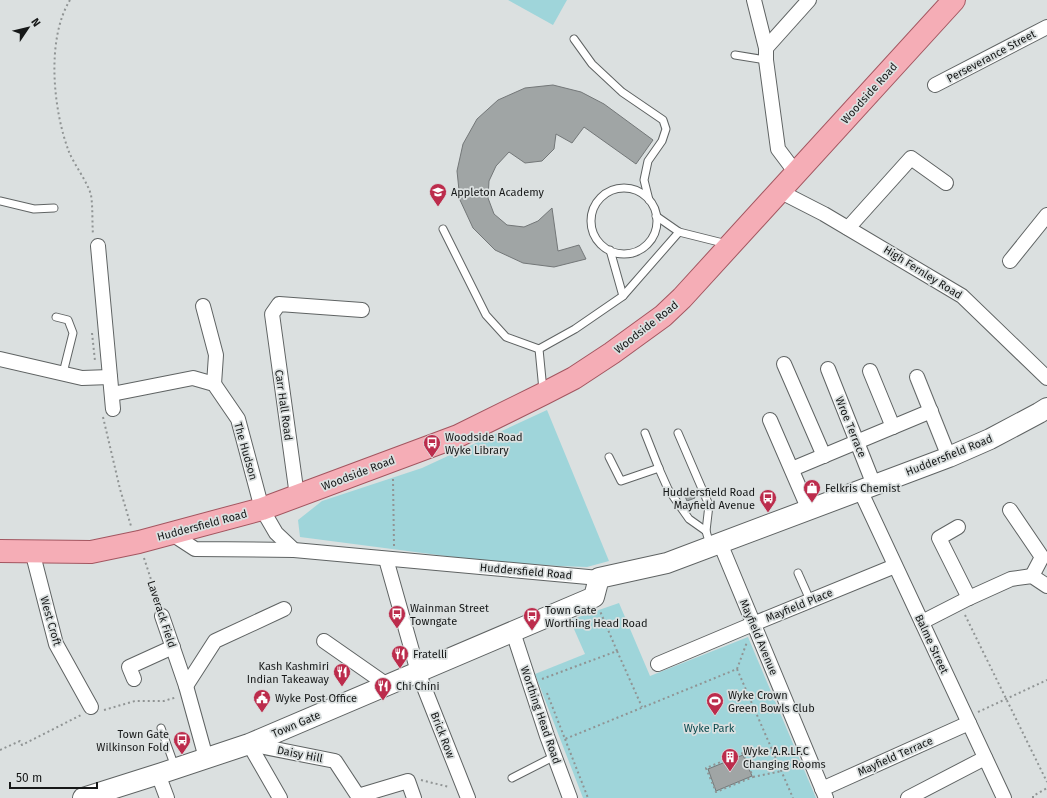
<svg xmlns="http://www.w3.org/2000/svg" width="1047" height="798" viewBox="0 0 1047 798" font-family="'Fira Sans',sans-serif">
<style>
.green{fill:#9fd5da}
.building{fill:#a0a5a5;stroke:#737778}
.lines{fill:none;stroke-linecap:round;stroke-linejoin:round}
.lane-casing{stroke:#5f6363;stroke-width:9}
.street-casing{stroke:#5f6363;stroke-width:16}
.secondary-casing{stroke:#5f6363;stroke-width:22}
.primary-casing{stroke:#a35660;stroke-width:24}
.path{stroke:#909494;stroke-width:2;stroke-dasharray:2 3;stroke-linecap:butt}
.lane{stroke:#fff;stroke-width:7}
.street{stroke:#fff;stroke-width:14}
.secondary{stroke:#fff;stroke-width:20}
.primary{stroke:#f5adb6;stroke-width:22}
.labels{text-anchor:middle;stroke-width:3.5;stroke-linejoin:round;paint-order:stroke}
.street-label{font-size:11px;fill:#161818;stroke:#dbe0e0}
.poi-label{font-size:11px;fill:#161818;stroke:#dbe0e0;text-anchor:start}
.park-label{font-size:11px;fill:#0c4a4e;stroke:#dbe0e0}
</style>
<rect width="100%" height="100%" fill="#dbe0e0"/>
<g class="green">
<polygon points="508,0 567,0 553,25"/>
<polygon points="547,410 609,561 587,567 559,566 484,561 300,537 298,520 322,501 422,468"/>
<polygon points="619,603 650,676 748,637 816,798 583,798 535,674 585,654 570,620"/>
</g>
<g class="building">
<polygon points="553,85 581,92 604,104 653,140 636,164 584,127 572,143 556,134 554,149 542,161 525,163 509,152 496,166 489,181 488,198 494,214 507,225 524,227 538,221 552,208 558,251 579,245 586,259 554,267 523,263 495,250 473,228 460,200 457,171 463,144 477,119 498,100 525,88"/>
<polygon points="692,491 695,498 687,501 684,494"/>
<polygon points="743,755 752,776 716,791 708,769"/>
</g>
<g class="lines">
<defs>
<g id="lane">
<polyline points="574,39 592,64 622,92 663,120 666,129 662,141 648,161 644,180 649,200"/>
<polyline points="735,55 766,60"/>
<circle cx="624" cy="221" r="33"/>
<polyline points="0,201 34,209 54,208"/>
<polyline points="656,216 679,232 727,244"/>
<polyline points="443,229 486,315 506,337 539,349"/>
<polyline points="610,250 623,296"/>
<polyline points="56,317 68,320 73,333 63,373"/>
<polyline points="543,390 539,349 575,329 623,296 679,232"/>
<polyline points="645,433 660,471 668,489 689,519 706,531 710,545"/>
<polyline points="678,433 709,505 706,531"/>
<polyline points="609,457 621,481 659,468"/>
<polyline points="798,573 810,600"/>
<polyline points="161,728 175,767"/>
<polyline points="512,778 555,756"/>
</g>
<g id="street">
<polyline points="754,0 766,48 766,60 778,149 796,173"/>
<polyline points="766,48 809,0"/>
<polyline points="935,85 1047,27"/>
<polyline points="779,191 824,214 962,296 1047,378"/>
<polyline points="848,228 911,158 946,183"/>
<polyline points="98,246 113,409"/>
<polyline points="1010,261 1047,215"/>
<polyline points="203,306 216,355 214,384"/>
<polyline points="0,359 82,378 110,377"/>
<polyline points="784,364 824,456"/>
<polyline points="828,369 874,485"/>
<polyline points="870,371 893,427"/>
<polyline points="917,377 949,457"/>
<polyline points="112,394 193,378 214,384 238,419 262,509 276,533 294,550 599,578"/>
<polyline points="770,420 809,510"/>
<polyline points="792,469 931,411"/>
<polyline points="860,490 1004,798"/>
<polyline points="297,496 272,314 279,304 362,310"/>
<polyline points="1010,510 1042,557 1032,576"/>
<polyline points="958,527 939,538 969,598"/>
<polyline points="172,534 195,549 294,550"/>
<polyline points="720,543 826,798"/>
<polyline points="32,551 56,644 91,707"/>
<polyline points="386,559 418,672 468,798"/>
<polyline points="162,616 186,686 206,758"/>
<polyline points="922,622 969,598 1011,579 1032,576 1047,586"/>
<polyline points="513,632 547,736 570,798"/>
<polyline points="324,641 387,685"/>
<polyline points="658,664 753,624 895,566"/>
<polyline points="134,679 129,667 173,647"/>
<polyline points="186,686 215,641 284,609"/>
<polyline points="249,744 335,761 358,796 408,781 414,798"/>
<polyline points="249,744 280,798"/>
<polyline points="158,774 167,798"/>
<polyline points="822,789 969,723"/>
<polyline points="908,798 985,758"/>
</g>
<polyline id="secondary" points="83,798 162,773 249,744 594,597 599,578 667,563 949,457 990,439 1039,413 1047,408"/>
<polyline id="primary" points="0,551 91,552 139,542 262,509 458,436 543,394 574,378 612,353 663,316 682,298 954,0"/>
</defs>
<use href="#lane" class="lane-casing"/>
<use href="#street" class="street-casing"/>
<use href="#secondary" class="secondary-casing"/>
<use href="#primary" class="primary-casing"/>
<g class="path">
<path d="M70 0C46 39 53 110 69 152 74 164 88 183 91 195 93 208 92 222 93 235"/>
<polyline points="92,333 95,361"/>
<polyline points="103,417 120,489 131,526"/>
<polyline points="393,479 394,546"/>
<polyline points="144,558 159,604"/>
<polyline points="965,615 1047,782"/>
<polyline points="617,651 642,707"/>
<polyline points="737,669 793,798"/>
<polyline points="542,679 617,651 600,611"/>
<polyline points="547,693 565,739 737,669 747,642"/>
<polyline points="104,710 135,701 164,701 177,697"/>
<polyline points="978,712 1047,680"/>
<polyline points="565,739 588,798"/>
<polyline points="0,750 20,741 22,745 81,715"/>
<polygon points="743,753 753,777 716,792 706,768"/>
<polyline points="753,777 782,771"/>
<polyline points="421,780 449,787"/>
<polyline points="1033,798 1033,796 1047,788"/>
</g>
<use href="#lane" class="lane"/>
<use href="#street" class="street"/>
<use href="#secondary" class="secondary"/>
<use href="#primary" class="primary"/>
</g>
<defs>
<symbol id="school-pin" viewBox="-11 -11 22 30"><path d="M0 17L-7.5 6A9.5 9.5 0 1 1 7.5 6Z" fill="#bc2c4c" stroke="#dbe0e0"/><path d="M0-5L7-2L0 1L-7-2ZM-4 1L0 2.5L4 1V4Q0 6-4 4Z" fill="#fff"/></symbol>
<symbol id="bus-pin" viewBox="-11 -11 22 30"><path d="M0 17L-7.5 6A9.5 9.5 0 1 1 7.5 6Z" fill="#bc2c4c" stroke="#dbe0e0"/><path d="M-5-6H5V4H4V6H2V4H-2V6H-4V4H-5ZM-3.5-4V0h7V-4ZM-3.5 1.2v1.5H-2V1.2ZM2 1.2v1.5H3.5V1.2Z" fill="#fff"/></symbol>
<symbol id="shop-pin" viewBox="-11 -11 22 30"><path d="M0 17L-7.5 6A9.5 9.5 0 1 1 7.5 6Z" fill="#bc2c4c" stroke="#dbe0e0"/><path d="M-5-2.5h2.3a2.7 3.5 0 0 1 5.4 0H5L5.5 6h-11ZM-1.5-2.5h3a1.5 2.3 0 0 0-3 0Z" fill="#fff"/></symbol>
<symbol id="restaurant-pin" viewBox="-11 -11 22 30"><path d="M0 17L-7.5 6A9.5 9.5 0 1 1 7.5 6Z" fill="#bc2c4c" stroke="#dbe0e0"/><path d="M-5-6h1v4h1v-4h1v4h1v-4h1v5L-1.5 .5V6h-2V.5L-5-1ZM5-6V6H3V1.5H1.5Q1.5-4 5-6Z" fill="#fff"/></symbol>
<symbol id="civic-pin" viewBox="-11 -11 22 30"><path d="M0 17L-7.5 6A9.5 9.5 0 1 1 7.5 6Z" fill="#bc2c4c" stroke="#dbe0e0"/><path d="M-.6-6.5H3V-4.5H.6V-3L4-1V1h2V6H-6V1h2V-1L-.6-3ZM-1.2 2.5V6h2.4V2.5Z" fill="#fff"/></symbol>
<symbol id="stadium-pin" viewBox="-11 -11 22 30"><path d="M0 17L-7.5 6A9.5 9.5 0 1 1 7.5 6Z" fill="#bc2c4c" stroke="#dbe0e0"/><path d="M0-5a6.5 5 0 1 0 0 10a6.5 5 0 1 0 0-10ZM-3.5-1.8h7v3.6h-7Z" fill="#fff"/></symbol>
<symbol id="building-pin" viewBox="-11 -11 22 30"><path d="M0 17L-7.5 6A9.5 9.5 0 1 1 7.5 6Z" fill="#bc2c4c" stroke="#dbe0e0"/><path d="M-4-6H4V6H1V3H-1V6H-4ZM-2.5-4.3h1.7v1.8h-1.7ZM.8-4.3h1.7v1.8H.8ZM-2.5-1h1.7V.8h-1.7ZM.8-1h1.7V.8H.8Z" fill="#fff"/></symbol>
</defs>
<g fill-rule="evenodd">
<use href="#school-pin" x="428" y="182" width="20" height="27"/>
<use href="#bus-pin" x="422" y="433" width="20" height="27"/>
<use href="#shop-pin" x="802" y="478" width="20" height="27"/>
<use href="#bus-pin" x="758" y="488" width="20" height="27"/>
<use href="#bus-pin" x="387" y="604" width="20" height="27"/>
<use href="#bus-pin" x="522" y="606" width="20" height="27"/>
<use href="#restaurant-pin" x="390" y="644" width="20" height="27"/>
<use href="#restaurant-pin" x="332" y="662" width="20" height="27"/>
<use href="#restaurant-pin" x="373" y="676" width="20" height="27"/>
<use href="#civic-pin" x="252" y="688" width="20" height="27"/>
<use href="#stadium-pin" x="705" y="691" width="20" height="27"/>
<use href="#bus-pin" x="172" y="730" width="20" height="27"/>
<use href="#building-pin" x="720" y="747" width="20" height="27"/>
</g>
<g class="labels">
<g class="street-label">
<text transform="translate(991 56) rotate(-28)" y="4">Perseverance Street</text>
<text transform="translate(869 93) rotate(-48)" y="4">Woodside Road</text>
<text transform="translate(923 272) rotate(32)" y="4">High Fernley Road</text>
<text transform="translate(646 327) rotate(-38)" y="4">Woodside Road</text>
<text transform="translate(284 405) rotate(82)" y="4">Carr Hall Road</text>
<text transform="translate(851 427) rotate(68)" y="4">Wroe Terrace</text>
<text transform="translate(246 451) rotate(74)" y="4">The Hudson</text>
<text transform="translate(949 455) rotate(-22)" y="4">Huddersfield Road</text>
<text transform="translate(358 473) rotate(-21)" y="4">Woodside Road</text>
<text transform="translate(202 525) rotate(-15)" y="4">Huddersfield Road</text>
<text transform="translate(526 571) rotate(5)" y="4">Huddersfield Road</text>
<text transform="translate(799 605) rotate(-22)" y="4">Mayfield Place</text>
<text transform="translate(162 614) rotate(72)" y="4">Laverack Field</text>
<text transform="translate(51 621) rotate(74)" y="4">West Croft</text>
<text transform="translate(759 637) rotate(67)" y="4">Mayfield Avenue</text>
<text transform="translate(932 644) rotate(65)" y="4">Balme Street</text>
<text transform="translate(541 715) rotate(71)" y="4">Worthing Head Road</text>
<text transform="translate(296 724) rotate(-23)" y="4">Town Gate</text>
<text transform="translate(443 735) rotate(69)" y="4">Brick Row</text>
<text transform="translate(300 754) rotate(11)" y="4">Daisy Hill</text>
<text transform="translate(895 756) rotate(-24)" y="4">Mayfield Terrace</text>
</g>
<g class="poi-label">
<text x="451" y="196">Appleton Academy</text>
<text x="445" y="441">Woodside Road<tspan x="445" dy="13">Wyke Library</tspan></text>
<text x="825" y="492">Felkris Chemist</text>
<text x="755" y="496" text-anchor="end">Huddersfield Road<tspan x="755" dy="13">Mayfield Avenue</tspan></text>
<text x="410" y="612">Wainman Street<tspan x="410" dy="13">Towngate</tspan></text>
<text x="545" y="614">Town Gate<tspan x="545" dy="13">Worthing Head Road</tspan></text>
<text x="413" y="658">Fratelli</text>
<text x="329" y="670" text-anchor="end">Kash Kashmiri<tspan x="329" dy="13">Indian Takeaway</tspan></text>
<text x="396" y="690">Chi Chini</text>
<text x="728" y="699">Wyke Crown<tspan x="728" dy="13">Green Bowls Club</tspan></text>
<text x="275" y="702">Wyke Post Office</text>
<text x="169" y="738" text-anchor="end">Town Gate<tspan x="169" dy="13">Wilkinson Fold</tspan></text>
<text x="743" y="755">Wyke A.R.LF.C<tspan x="743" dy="13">Changing Rooms</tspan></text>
</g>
<g class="park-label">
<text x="709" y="732">Wyke Park</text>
</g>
</g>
<g transform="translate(28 28) rotate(55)" stroke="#dbe0e0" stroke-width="3" paint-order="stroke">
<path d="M0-3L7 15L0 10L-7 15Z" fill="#161818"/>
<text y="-6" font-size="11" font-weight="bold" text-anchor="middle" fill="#161818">N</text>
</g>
<path d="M10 782v6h87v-6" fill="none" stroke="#161818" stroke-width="2"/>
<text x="16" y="782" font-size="12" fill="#161818" stroke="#dbe0e0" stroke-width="3" paint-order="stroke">50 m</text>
</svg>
